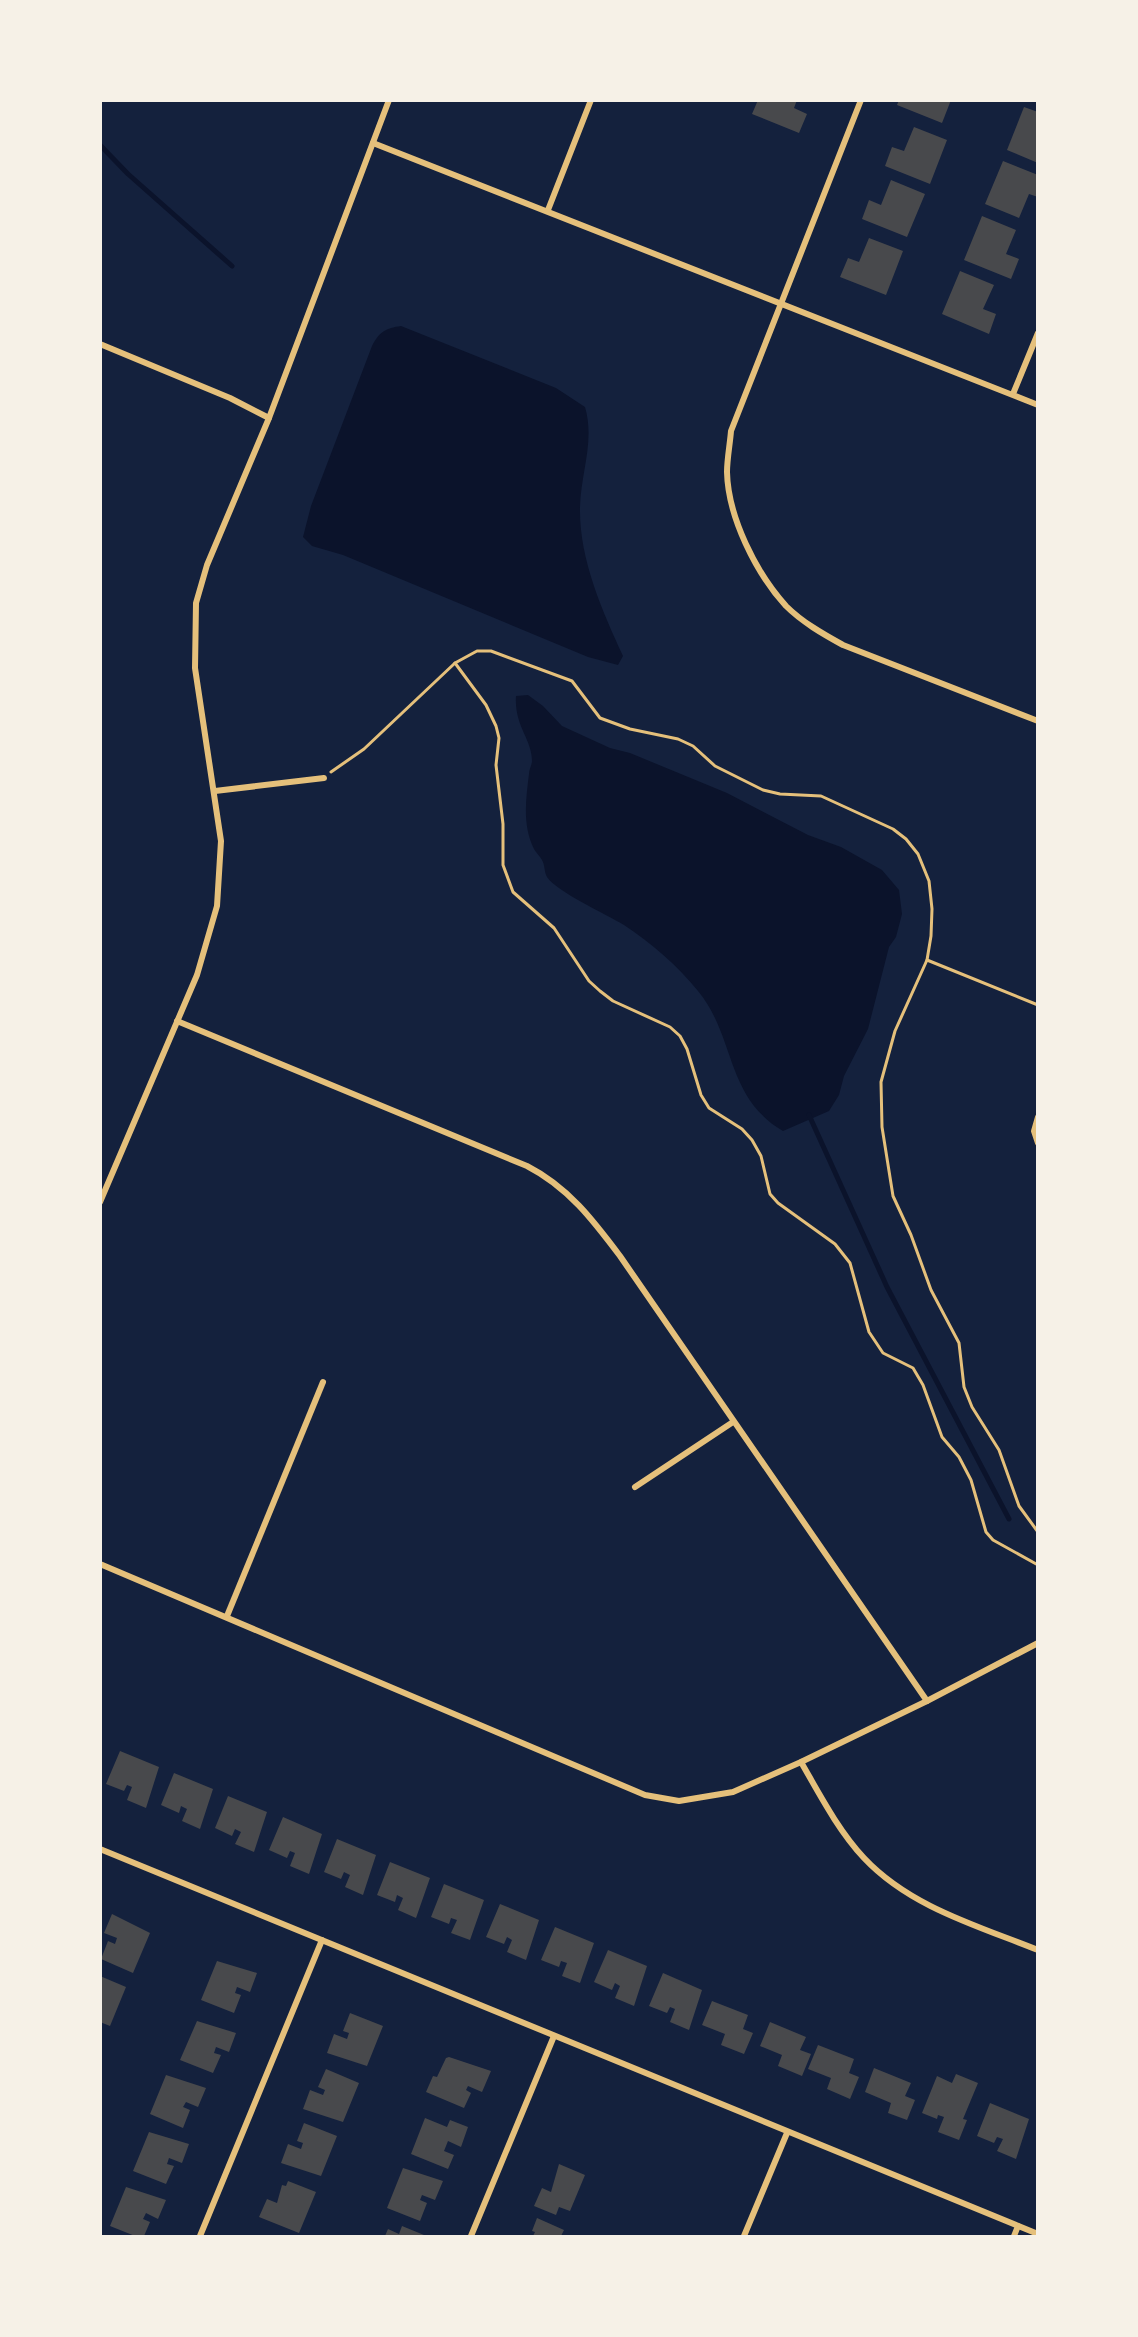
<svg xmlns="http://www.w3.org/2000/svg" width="1138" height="2337" viewBox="0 0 1138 2337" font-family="Overpass,sans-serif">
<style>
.water{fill:#0b132b}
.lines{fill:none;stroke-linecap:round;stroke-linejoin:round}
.stream{stroke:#0b132b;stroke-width:5}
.building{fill:#48494c}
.path{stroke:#e5c07b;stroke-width:3}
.minor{stroke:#e5c07b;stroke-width:6}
</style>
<rect width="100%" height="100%" fill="#14213d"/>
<g class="water">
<path d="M401 326 556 388 585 407C595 441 581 472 580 507 579 559 602 610 623 656L618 665 588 657 343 555 312 546 303 537 311 506 372 346C379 332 386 328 401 326Z"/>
<path d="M528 695 543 706 562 726 610 748 630 753 727 793 808 835 841 847 882 870 899 890 902 914 896 937 889 947 868 1029 844 1076 839 1095 829 1111 783 1131C725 1097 736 1037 698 991 678 966 650 942 624 925 606 914 557 892 547 877 544 872 545 865 542 860 540 856 536 853 534 849 522 825 526 799 529 774 529 769 532 765 532 761 532 739 514 726 516 696Z"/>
</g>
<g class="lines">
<g class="stream">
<polyline points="100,145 128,174 232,266"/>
<polyline points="809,1115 887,1287 1009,1519"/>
</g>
</g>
<g class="building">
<polygon points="758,100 797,100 794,108 807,114 799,133 752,114"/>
<polygon points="899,100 951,100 942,123 897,105"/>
<polygon points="1024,107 1038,112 1038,163 1007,150"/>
<polygon points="914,127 947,140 930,184 885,166 892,147 904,151"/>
<polygon points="1003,161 1038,175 1038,197 1029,194 1019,218 985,204"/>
<polygon points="891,180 925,194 907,237 862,219 869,200 881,205"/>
<polygon points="982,216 1016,230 1006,254 1019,259 1011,279 964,260"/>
<polygon points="869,238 903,251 886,295 840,277 848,258 859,262"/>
<polygon points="960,271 994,285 983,309 996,314 989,334 942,314"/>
<polygon points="120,1751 159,1767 146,1808 127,1800 132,1787 127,1785 124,1791 106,1784"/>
<polygon points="174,1773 213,1789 200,1829 182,1821 187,1809 181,1806 179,1813 161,1805"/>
<polygon points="228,1796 267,1812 254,1852 235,1844 241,1832 235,1829 232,1836 215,1828"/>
<polygon points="283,1817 322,1834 309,1874 290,1866 295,1853 290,1851 287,1858 269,1850"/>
<polygon points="337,1839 376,1855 363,1895 345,1887 350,1875 344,1872 341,1879 324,1872"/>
<polygon points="390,1862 430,1878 416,1918 398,1910 403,1898 397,1895 395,1902 377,1895"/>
<polygon points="444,1884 484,1900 470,1940 451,1933 457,1920 451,1918 449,1924 431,1917"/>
<polygon points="500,1904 539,1920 526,1960 507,1952 512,1940 507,1937 504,1944 486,1937"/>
<polygon points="112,1914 150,1933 133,1973 101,1959 108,1941 115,1944 117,1938 104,1933"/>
<polygon points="555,1927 594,1943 580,1983 562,1976 567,1963 561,1961 559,1967 541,1960"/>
<polygon points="608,1950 647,1966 634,2006 615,1998 620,1986 615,1983 612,1990 594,1982"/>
<polygon points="217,1961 257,1973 250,1992 237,1987 235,1993 241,1995 234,2013 201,2000"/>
<polygon points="663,1973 702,1990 689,2030 670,2022 675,2009 670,2007 667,2013 649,2006"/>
<polygon points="100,1976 126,1987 110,2026 100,2022"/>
<polygon points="712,2001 748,2015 743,2029 753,2033 744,2054 721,2045 725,2034 702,2025"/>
<polygon points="350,2013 383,2026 367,2066 327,2053 334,2034 347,2039 349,2033 343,2031"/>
<polygon points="197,2021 236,2033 229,2052 216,2047 214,2053 221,2055 213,2073 180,2060"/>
<polygon points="770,2022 806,2037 800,2050 811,2054 802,2076 778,2066 782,2055 760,2046"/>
<polygon points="818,2045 854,2059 849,2073 859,2077 850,2099 827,2089 831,2078 808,2069"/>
<polygon points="449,2057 491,2071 482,2092 468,2086 466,2090 471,2093 464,2108 426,2092 433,2076 437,2077 446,2058"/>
<polygon points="874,2068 911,2083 905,2096 915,2100 907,2120 888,2113 891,2103 865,2092"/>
<polygon points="326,2069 359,2083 343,2122 303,2109 310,2090 323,2095 325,2090 318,2087"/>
<polygon points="956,2074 978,2083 963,2119 967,2120 959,2140 938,2132 944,2117 938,2115 937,2119 922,2113 937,2076 952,2083"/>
<polygon points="166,2075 206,2088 198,2107 186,2102 183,2107 190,2110 183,2128 150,2114"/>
<polygon points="990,2103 1029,2119 1016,2159 997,2151 1003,2139 997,2137 994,2143 977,2136"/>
<polygon points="425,2118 447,2127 450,2120 468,2127 461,2147 448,2141 444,2151 454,2155 448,2169 411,2154"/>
<polygon points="304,2123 337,2136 321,2176 281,2163 288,2144 301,2149 303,2143 297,2141"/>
<polygon points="149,2132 189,2144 182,2163 169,2158 167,2164 174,2166 166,2184 133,2171"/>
<polygon points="559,2164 585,2175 570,2211 559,2207 556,2215 534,2206 542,2188 551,2192"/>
<polygon points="403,2168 443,2181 435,2200 422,2195 420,2200 427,2203 420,2221 387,2208"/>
<polygon points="288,2181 316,2192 299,2233 259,2217 267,2199 277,2203 282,2185 286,2186"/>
<polygon points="126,2187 166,2200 158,2219 146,2213 143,2219 150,2222 144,2236 135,2236 110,2226"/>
<polygon points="537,2218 564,2230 561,2236 533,2236 535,2232 532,2231"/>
<polygon points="402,2226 424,2235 423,2236 385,2236 388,2229 399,2234"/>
</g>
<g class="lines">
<g class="path">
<polyline points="455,663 486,705 496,726 499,738 496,765 503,824 503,865 513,892 554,928 589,981 600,991 613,1001 670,1027 680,1036 687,1049 701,1095 709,1108 742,1129 752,1140 761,1156 770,1194 778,1203 835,1244 850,1263 869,1332 883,1353 913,1368 923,1385 942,1437 959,1457 971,1480 986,1532 993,1540 1038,1565"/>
<polyline points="331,772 364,749 455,663 477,651 491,651 572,681 600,718 630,729 678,739 693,746 715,766 763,790 780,794 821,796 893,829 906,839 918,854 929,881 932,909 931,936 927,960 895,1031 881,1082 882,1127 893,1196 911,1235 931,1290 959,1343 964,1387 972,1407 999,1450 1019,1506 1038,1532"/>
<polyline points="927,960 1038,1005"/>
</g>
<g class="minor">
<path d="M861 100 731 431C730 444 727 459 727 472 728 517 756 573 786 606 802 622 823 634 843 645L1038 721"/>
<polyline points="373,143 1038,405"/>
<polyline points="548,210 591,100"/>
<polyline points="100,344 230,398 269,418"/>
<polyline points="1013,394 1038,333"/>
<polyline points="215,791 324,778"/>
<path d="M177 1021 527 1166C568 1187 593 1220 620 1256L927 1701"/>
<polyline points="1038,1117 1034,1131 1038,1143"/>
<polyline points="100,1202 197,975 217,906 221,841 195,668 196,603 207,565 269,418 389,100"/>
<polyline points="635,1487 733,1422"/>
<polyline points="100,1564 645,1795 679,1801 733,1792 801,1762 927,1701 1038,1643"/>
<polyline points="227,1616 323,1382"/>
<path d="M801 1762C820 1795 838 1830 864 1858 910 1907 978 1926 1038 1950"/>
<polyline points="100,1849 1038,2234"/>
<polyline points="200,2236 322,1940"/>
<polyline points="471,2236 554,2036"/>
<polyline points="744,2236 787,2133"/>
<polyline points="1014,2236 1018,2226"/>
</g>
</g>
<rect width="1138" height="2337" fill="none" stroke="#f6f1e7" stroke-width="204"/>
</svg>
